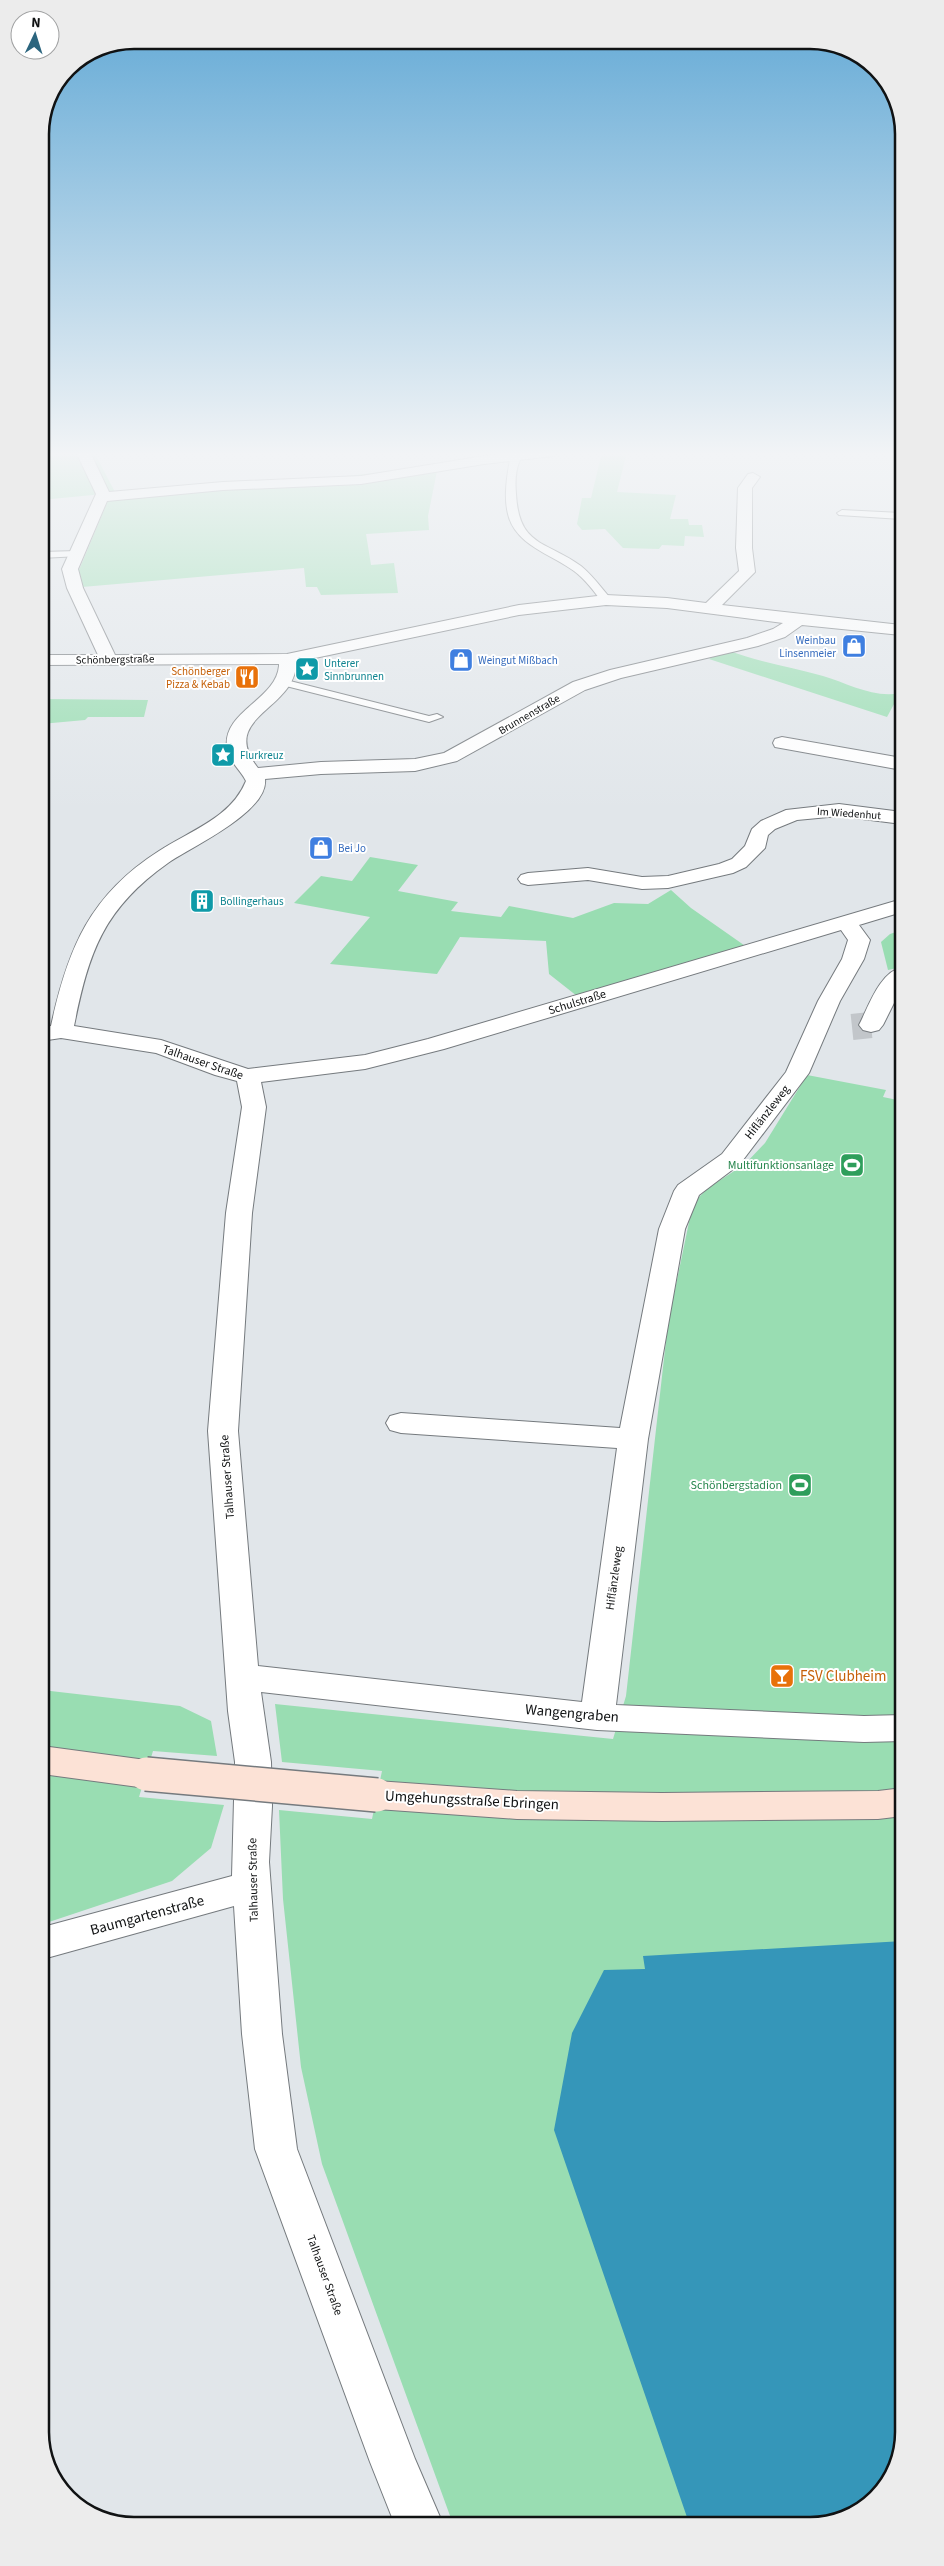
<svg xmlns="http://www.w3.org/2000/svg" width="944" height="2566" viewBox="0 0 944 2566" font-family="'Source Sans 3',sans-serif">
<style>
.green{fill:#99ddb2}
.water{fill:#3596b9}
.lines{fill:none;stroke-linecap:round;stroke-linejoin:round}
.street-tunnel{stroke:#c2c6ca;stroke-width:26;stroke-dasharray:26 13;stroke-linecap:butt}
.lane-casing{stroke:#757a7e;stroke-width:2}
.street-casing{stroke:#757a7e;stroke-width:2}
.secondary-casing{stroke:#757a7e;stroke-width:2}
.lane{fill:#fff;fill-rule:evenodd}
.street{fill:#fff;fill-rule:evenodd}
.secondary{fill:#fce2d6;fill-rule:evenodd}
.secondary-bridge-casing{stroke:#757a7e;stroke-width:36;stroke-linecap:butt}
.secondary-bridge{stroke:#fce2d6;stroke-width:33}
.labels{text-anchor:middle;stroke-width:4;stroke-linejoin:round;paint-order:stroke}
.far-shop-label{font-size:11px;fill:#366cbe;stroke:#fff;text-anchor:start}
.far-street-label{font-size:11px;fill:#101213;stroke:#fff}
.far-culture-label{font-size:11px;fill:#0d838f;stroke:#fff;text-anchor:start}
.far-food-label{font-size:11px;fill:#c56008;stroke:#fff;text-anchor:end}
.street-label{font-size:12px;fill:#101213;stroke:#fff}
.leisure-label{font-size:12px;fill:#27864d;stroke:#fff;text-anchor:end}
.near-food-label{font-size:15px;fill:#c56008;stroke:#fff;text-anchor:start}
.near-street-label{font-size:15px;fill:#101213;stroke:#fff}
.rim{fill:none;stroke:#101213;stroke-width:2.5}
</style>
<rect width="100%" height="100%" fill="#e1e6ea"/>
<g class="green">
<polygon points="41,452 94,452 115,492 275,482 279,479 311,480 436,466 437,471 428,516 429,530 366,534 371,565 394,563 398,593 321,595 317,587 306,587 304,568 82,587 78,579 79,570 109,498 103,494 41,500"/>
<polygon points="602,452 627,452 617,492 676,495 670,519 688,519 689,525 702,525 704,537 685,536 684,546 662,545 659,549 623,548 605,529 582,530 577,524 582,498 591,498"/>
<path d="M727 650C758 662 791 667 823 676 847 683 875 699 900 693L887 717 709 659Z"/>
<polygon points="41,699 42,699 148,700 144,717 88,717 85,720 41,724"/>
<polygon points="370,857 418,865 398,891 458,902 451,911 501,917 509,906 573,918 614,903 648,904 671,890 691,908 751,950 582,1000 549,974 546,941 460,937 437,974 330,964 370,917 294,903 321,876 352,881"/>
<polygon points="902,930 902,967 888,970 881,942 890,934"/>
<polygon points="807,1075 886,1090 883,1097 902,1101 904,2433 885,2490 835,2523 453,2524 322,2164 301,2067 283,1899 279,1810 372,1819 382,1771 282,1762 275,1704 613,1739 626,1696 668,1323 693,1203 708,1188 745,1164 765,1143"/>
<polygon points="42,1690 180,1706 211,1721 217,1756 153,1751 139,1797 224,1805 211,1848 172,1881 43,1924"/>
</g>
<polygon class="water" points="903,1941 904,2433 885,2490 835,2523 689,2523 554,2130 572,2033 604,1970 645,1969 643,1956"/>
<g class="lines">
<polyline class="street-tunnel" points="852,1027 871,1025"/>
<defs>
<g id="lane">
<path d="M511 454H517L520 460C515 471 515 482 516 494 519 547 545 540 581 566 592 575 601 587 610 598V602H602C594 591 585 579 574 571 551 554 515 545 508 514 503 494 508 471 511 454Z"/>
<polygon points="842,510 901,513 901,519 839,515 837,513"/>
<polygon points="77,551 80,552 80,556 41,558 41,552"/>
<polygon points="282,679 429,716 437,714 443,717 429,722 278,684 276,682"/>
</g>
<g id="street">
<path d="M76 452H90L109 492 223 482 361 476 484 456 521 452H560L553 456 484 464 361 484 223 490 107 501 78 569 83 588 115 655 287 654 519 605 606 595 667 598 706 603 739 571 736 548 738 488 748 474 753 473 760 477 752 488V548L755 572 722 605 901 625V635L802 625 785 637 758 646 621 678 585 690 457 761 415 771 321 774 265 779C269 812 191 847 168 863 103 909 89 952 74 1026L161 1040 248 1069 365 1055 428 1039 902 899V912L859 925 870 940 864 959 840 1001 809 1073 740 1164 699 1195 685 1229 648 1439 616 1705 864 1716 903 1715V1741L864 1742 597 1730 261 1692 271 1762 272 1806 269 1862 282 2034 297 2149 415 2459 443 2524 395 2525 370 2462 255 2149 242 2034 234 1906 43 1959V1927L232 1876 235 1762 228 1711 208 1431 226 1213 242 1107 237 1081 215 1075 156 1053 61 1038 41 1041V1027L51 1026C68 948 90 895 159 851 191 830 231 818 246 781 241 770 228 761 227 748 222 711 276 700 279 666V664L41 665V655H98L67 588 62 569 96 494ZM606 605 667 608 783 623 773 629 747 638 610 670 573 682 444 753 415 759 321 762 258 768C217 716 297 710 296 662L519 615ZM841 930 848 940 842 959 818 1001 786 1072 722 1154 678 1185 674 1191 659 1229 620 1428 401 1413 390 1416 386 1423 390 1430 401 1433 617 1448 582 1702 258 1666 238 1431 252 1213 266 1107 261 1082 365 1069 444 1049Z"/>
<polygon points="782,737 902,758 902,770 775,747 773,743 775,739"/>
<polygon points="839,804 902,812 902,824 839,816 797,820 775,829 768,835 765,848 746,867 733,873 668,888 642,889 588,880 528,885 521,883 518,879 521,875 528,873 588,868 642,877 668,876 719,864 732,859 745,846 752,829 761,821 786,810"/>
<path d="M902 967V987L883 1025 879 1030 871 1032 863 1030 859 1025C869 1006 879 973 902 967Z"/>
</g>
<g id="secondary">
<polygon points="42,1746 146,1760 159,1764 164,1774 159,1784 146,1788 42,1774"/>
<polygon points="377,1781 517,1791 662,1793 878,1791 903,1788 903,1816 878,1819 662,1821 517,1819 377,1809 364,1805 359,1795 364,1785"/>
</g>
</defs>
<use href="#lane" class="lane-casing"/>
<use href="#street" class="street-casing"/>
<use href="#secondary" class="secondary-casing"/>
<use href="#lane" class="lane"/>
<use href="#street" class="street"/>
<use href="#secondary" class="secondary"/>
<defs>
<polyline id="secondary-bridge" points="146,1774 377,1795"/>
</defs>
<use href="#secondary-bridge" class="secondary-bridge-casing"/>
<use href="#secondary-bridge" class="secondary-bridge"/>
</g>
<linearGradient id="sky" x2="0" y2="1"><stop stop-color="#60a8d5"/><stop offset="0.56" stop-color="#f2f4f6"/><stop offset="1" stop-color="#f2f4f6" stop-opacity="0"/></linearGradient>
<rect width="944" height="811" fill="url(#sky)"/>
<defs>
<symbol id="shop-square" viewBox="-11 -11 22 22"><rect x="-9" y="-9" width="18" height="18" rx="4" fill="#3f7fe0" stroke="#fff"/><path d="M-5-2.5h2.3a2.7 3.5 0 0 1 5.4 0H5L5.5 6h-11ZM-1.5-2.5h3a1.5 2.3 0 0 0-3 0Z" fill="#fff"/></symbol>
<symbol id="sight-square" viewBox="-11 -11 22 22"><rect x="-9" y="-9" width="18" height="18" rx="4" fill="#0f9aa8" stroke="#fff"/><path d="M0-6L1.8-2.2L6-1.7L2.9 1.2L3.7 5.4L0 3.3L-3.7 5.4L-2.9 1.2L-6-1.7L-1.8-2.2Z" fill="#fff"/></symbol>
<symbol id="restaurant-square" viewBox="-11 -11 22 22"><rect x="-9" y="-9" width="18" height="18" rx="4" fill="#e8710a" stroke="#fff"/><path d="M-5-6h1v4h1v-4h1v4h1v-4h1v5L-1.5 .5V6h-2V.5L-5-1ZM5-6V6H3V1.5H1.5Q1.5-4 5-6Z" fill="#fff"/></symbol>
<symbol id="building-square" viewBox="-11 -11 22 22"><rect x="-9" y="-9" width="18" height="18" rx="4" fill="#0f9aa8" stroke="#fff"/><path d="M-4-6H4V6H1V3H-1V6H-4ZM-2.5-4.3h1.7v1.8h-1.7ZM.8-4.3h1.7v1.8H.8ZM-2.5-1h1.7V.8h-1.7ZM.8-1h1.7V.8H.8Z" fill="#fff"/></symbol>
<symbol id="stadium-square" viewBox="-11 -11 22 22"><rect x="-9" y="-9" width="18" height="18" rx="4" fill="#2e9e5b" stroke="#fff"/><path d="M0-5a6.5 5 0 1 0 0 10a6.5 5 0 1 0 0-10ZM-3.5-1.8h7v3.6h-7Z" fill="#fff"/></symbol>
<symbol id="bar-square" viewBox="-11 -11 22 22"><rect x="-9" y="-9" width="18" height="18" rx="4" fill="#e8710a" stroke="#fff"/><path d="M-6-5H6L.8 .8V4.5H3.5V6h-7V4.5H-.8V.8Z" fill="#fff"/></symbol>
</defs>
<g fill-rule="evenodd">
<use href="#shop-square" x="840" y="632" width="28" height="28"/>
<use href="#shop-square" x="447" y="646" width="28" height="28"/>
<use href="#sight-square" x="293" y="655" width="28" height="28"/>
<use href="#restaurant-square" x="233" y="663" width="28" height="28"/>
<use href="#sight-square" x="209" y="741" width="28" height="28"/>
<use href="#shop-square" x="307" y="834" width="28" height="28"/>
<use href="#building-square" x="188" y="887" width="28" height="28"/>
<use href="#stadium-square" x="838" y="1151" width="28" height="28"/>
<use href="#stadium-square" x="786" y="1471" width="28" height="28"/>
<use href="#bar-square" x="768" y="1662" width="28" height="28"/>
</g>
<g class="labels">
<g class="far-shop-label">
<text x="836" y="644" text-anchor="end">Weinbau<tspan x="836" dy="13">Linsenmeier</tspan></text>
<text x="478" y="664">Weingut Mißbach</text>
<text x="338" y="852">Bei Jo</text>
</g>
<g class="far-street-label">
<text transform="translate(115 659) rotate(-1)" y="4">Schönbergstraße</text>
<text transform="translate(529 714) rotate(-30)" y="4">Brunnenstraße</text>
<text transform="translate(849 813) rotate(4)" y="4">Im Wiedenhut</text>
</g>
<g class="far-culture-label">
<text x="324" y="667">Unterer<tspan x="324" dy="13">Sinnbrunnen</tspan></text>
<text x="240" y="759">Flurkreuz</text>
<text x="220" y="905">Bollingerhaus</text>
</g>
<g class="far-food-label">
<text x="230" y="675">Schönberger<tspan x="230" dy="13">Pizza &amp; Kebab</tspan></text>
</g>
<g class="street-label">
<text transform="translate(577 1002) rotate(-17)" y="4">Schulstraße</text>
<text transform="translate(203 1062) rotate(19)" y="4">Talhauser Straße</text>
<text transform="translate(767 1112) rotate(-52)" y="4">Hiflänzleweg</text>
<text transform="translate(227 1477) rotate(-94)" y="4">Talhauser Straße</text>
<text transform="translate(614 1578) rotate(-82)" y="4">Hiflänzleweg</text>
<text transform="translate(253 1880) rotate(-91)" y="4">Talhauser Straße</text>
<text transform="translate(325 2275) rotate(70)" y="4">Talhauser Straße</text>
</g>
<g class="leisure-label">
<text x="834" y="1169">Multifunktionsanlage</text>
<text x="782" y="1489">Schönbergstadion</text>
</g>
<g class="near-food-label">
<text x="800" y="1681">FSV Clubheim</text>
</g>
<g class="near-street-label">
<text transform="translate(572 1713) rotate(5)" y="5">Wangengraben</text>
<text transform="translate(472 1800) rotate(3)" y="5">Umgehungsstraße Ebringen</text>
<text transform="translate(147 1915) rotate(-15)" y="5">Baumgartenstraße</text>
</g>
</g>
<path d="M0 0H944V2566H0ZM134 49H810A85 85 0 0 1 895 134V2432A85 85 0 0 1 810 2517H134A85 85 0 0 1 49 2432V134A85 85 0 0 1 134 49Z" fill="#ececec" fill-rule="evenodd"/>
<path class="rim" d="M134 49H810A85 85 0 0 1 895 134V2432A85 85 0 0 1 810 2517H134A85 85 0 0 1 49 2432V134A85 85 0 0 1 134 49Z"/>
<g transform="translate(35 35) rotate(4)"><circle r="24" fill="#ffffff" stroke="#9fa0a1"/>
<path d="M0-4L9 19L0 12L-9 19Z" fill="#2b657e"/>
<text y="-8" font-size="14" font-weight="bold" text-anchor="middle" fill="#101213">N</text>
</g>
</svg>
